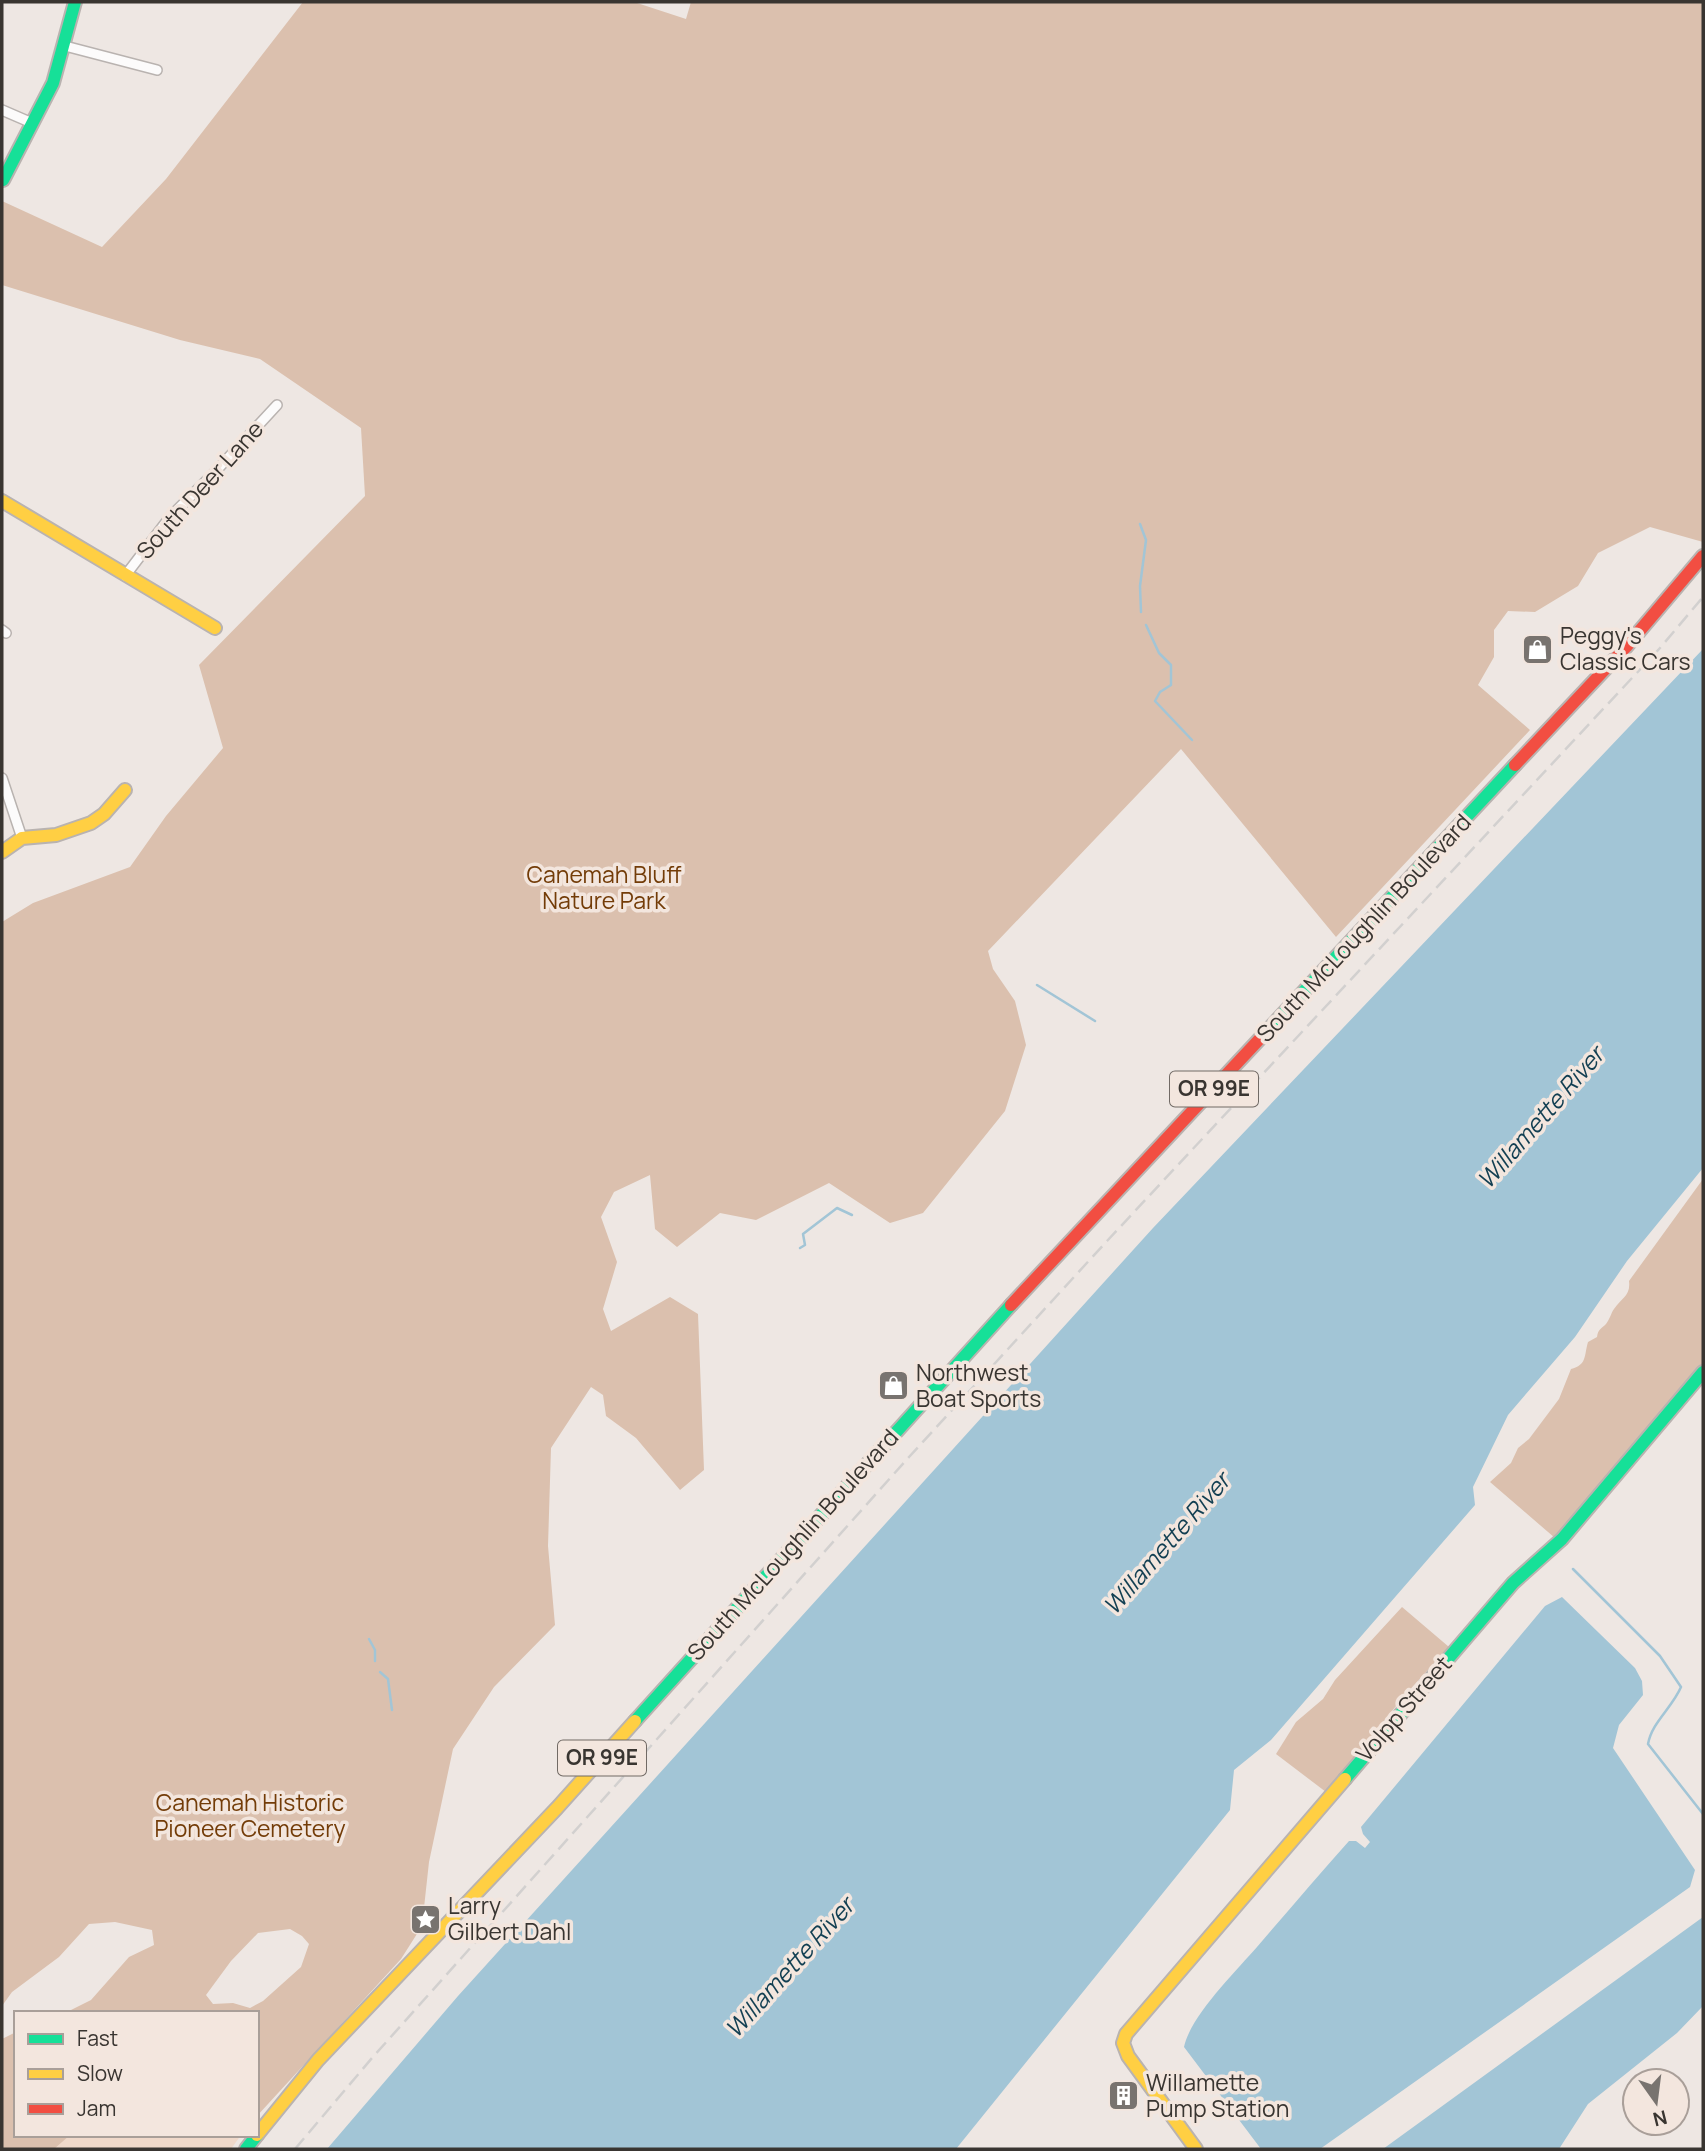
<svg xmlns="http://www.w3.org/2000/svg" width="1705" height="2151" viewBox="0 0 1705 2151" font-family="Manrope,sans-serif">
<style>
.green{fill:#f0d9ca}
.forest{fill:#dbc0ae;fill-rule:evenodd}
.water{fill:#a2c5d6}
.lines{fill:none;stroke-linecap:round;stroke-linejoin:round}
.stream{stroke:#a2c5d6;stroke-width:2.5}
.street-casing{stroke:#b9b3b0;stroke-width:12}
.fast-casing{stroke:#b9b3b0;stroke-width:16}
.slow-casing{stroke:#b9b3b0;stroke-width:16}
.jam-casing{stroke:#b9b3b0;stroke-width:16}
.street{stroke:#fcfbfb;stroke-width:9}
.fast{stroke:#16e098;stroke-width:12}
.slow{stroke:#ffcf43;stroke-width:12}
.jam{stroke:#f24e42;stroke-width:12}
.rail{stroke:#d2d0cf;stroke-width:2.5;stroke-dasharray:14 7;stroke-linecap:butt}
.labels{text-anchor:middle;stroke-width:7;stroke-linejoin:round;paint-order:stroke}
.shield{fill:#f3e6de;stroke:#716a65;stroke-width:2}
.shield-label{font-size:21px;font-weight:bold;fill:#393531}
.street-label{font-size:23px;fill:#393531;stroke:#f3e6de}
.poi-label{font-size:23px;fill:#393531;stroke:#f3e6de;text-anchor:start}
.park-label{font-size:23px;fill:#733c08;stroke:#f3e6de}
.water-label{font-size:24px;font-style:italic;fill:#123f52;stroke:#f3e6de}
</style>
<rect width="100%" height="100%" fill="#eee7e3"/>
<polygon class="green" points="19,2135 241,2135 231,2149 2,2149"/>
<g class="forest">
<path d="M303 2H634L686 19 691 2H1703V542L1650 527 1598 553 1578 586 1535 612 1508 611 1494 630V657L1478 685 1530 730 1336 937 1181 749 988 951 993 969 1015 1001 1026 1045 1005 1111 923 1213 890 1223 829 1183 756 1220 720 1213 677 1247 655 1229 650 1175 614 1192 601 1217 617 1262 603 1309 611 1331 670 1297 698 1314 704 1470 680 1490 636 1438 606 1416 603 1395 591 1387 551 1448 548 1546 555 1625 494 1687 453 1749 429 1862 422 1926 401 1959 257 2116V2013H52L69 2011 91 2000 129 1957 154 1945 152 1930 115 1922 89 1924 59 1957 12 1992 2 2006V922L33 903 130 867 166 816 223 748 199 665 365 496 361 428 260 359 180 340 2 285V201L102 247 166 179ZM290 1929 302 1936 309 1944 301 1967 263 2001 250 2008 233 2003 213 2004 206 1995 231 1961 258 1933Z"/>
<path d="M1703 1179V1365L1555 1538 1490 1482 1511 1463 1518 1448 1529 1439 1559 1399 1571 1369C1587 1365 1584 1356 1588 1342L1597 1337C1598 1329 1601 1329 1606 1324 1610 1319 1611 1313 1614 1309 1621 1298 1631 1296 1629 1281Z"/>
<polygon points="1402,1607 1449,1647 1405,1695 1326,1792 1276,1754 1296,1722 1323,1699 1335,1680"/>
<polygon points="16,2032 16,2135 70,2135 54,2149 2,2149 2,2039"/>
</g>
<g class="water">
<polygon points="1703,649 1703,1168 1627,1261 1575,1337 1508,1415 1473,1487 1475,1505 1271,1740 1234,1770 1230,1810 956,2149 327,2149 458,1996 1153,1228"/>
<path d="M1562 1597 1635 1668 1642 1681 1643 1695 1619 1725 1613 1748 1695 1870 1690 1887 1320 2149H1261L1184 2047C1190 2017 1235 1972 1257 1947 1287 1912 1318 1876 1349 1841H1356L1365 1848 1370 1842 1363 1834 1361 1827 1545 1606Z"/>
<polygon points="1703,1917 1703,2006 1677,2033 1588,2104 1559,2149 1383,2149"/>
</g>
<g class="lines">
<g class="stream">
<polyline points="1140,524 1146,540 1140,586 1141,612"/>
<polyline points="1146,625 1159,653 1171,665 1171,685 1160,692 1155,701 1192,740"/>
<polyline points="1037,985 1095,1021"/>
<polyline points="800,1248 805,1245 803,1234 837,1208 852,1215"/>
<path d="M1573 1569 1660 1656 1681 1687C1672 1708 1652 1722 1648 1744L1703 1814"/>
<polyline points="369,1639 375,1650 375,1661"/>
<polyline points="380,1672 388,1679 392,1710"/>
</g>
<defs>
<g id="street">
<polyline points="65,46 157,70"/>
<polyline points="2,110 32,123"/>
<polyline points="125,576 170,517 215,472 277,405"/>
<polyline points="2,630 6,633"/>
<polyline points="2,778 22,838"/>
</g>
<g id="fast">
<polyline points="3,180 53,83 75,2"/>
<polyline points="1268,1030 1515,765"/>
<polyline points="635,1721 1011,1305"/>
<polyline points="1345,1779 1513,1583 1562,1539 1703,1372"/>
<polyline points="246,2149 257,2135"/>
</g>
<g id="slow">
<polyline points="2,501 215,628"/>
<polyline points="2,852 22,838 56,835 91,823 104,814 125,790"/>
<polyline points="257,2135 318,2060 557,1808 635,1721"/>
<polyline points="1196,2149 1128,2056 1123,2043 1126,2034 1345,1779"/>
</g>
<g id="jam">
<polyline points="1515,765 1626,647 1703,556"/>
<polyline points="1011,1305 1268,1030"/>
</g>
</defs>
<use href="#street" class="street-casing"/>
<use href="#fast" class="fast-casing"/>
<use href="#slow" class="slow-casing"/>
<use href="#jam" class="jam-casing"/>
<use href="#street" class="street"/>
<use href="#fast" class="fast"/>
<use href="#slow" class="slow"/>
<use href="#jam" class="jam"/>
<polyline class="rail" points="295,2149 372,2058 909,1457 1107,1241 1660,648 1703,597"/>
</g>
<defs>
<symbol id="shop-square" viewBox="-11 -11 22 22"><rect x="-9" y="-9" width="18" height="18" rx="4" fill="#78736f" stroke="#f3e6de"/><path d="M-5-2.5h2.3a2.7 3.5 0 0 1 5.4 0H5L5.5 6h-11ZM-1.5-2.5h3a1.5 2.3 0 0 0-3 0Z" fill="#fff"/></symbol>
<symbol id="sight-square" viewBox="-11 -11 22 22"><rect x="-9" y="-9" width="18" height="18" rx="4" fill="#78736f" stroke="#f3e6de"/><path d="M0-6L1.8-2.2L6-1.7L2.9 1.2L3.7 5.4L0 3.3L-3.7 5.4L-2.9 1.2L-6-1.7L-1.8-2.2Z" fill="#fff"/></symbol>
<symbol id="building-square" viewBox="-11 -11 22 22"><rect x="-9" y="-9" width="18" height="18" rx="4" fill="#78736f" stroke="#f3e6de"/><path d="M-4-6H4V6H1V3H-1V6H-4ZM-2.5-4.3h1.7v1.8h-1.7ZM.8-4.3h1.7v1.8H.8ZM-2.5-1h1.7V.8h-1.7ZM.8-1h1.7V.8H.8Z" fill="#fff"/></symbol>
</defs>
<g fill-rule="evenodd">
<use href="#shop-square" x="1520" y="632" width="35" height="35"/>
<use href="#shop-square" x="876" y="1368" width="35" height="35"/>
<use href="#sight-square" x="408" y="1902" width="35" height="35"/>
<use href="#building-square" x="1106" y="2078" width="35" height="35"/>
</g>
<g class="labels">
<g class="shield">
<rect x="1170" y="1071.5" width="88" height="35" rx="5"/>
<rect x="558" y="1740.5" width="88" height="35" rx="5"/>
</g>
<g class="shield-label">
<text x="1214" y="1096">OR 99E</text>
<text x="602" y="1765">OR 99E</text>
</g>
<g class="street-label">
<text transform="translate(200 490) rotate(-48)" y="8">South Deer Lane</text>
<text transform="translate(1364 928) rotate(-47)" y="8">South McLoughlin Boulevard</text>
<text transform="translate(793 1545) rotate(-48)" y="8">South McLoughlin Boulevard</text>
<text transform="translate(1404 1709) rotate(-49)" y="8">Volpp Street</text>
</g>
<g class="poi-label">
<text x="1560" y="644">Peggy's<tspan x="1560" dy="26">Classic Cars</tspan></text>
<text x="916" y="1381">Northwest<tspan x="916" dy="26">Boat Sports</tspan></text>
<text x="448" y="1914">Larry<tspan x="448" dy="26">Gilbert Dahl</tspan></text>
<text x="1146" y="2091">Willamette<tspan x="1146" dy="26">Pump Station</tspan></text>
</g>
<g class="park-label">
<text x="604" y="883">Canemah Bluff<tspan x="604" dy="26">Nature Park</tspan></text>
<text x="250" y="1811">Canemah Historic<tspan x="250" dy="26">Pioneer Cemetery</tspan></text>
</g>
<g class="water-label">
<text transform="translate(1541 1118) rotate(-49)" y="8">Willamette River</text>
<text transform="translate(1167 1544) rotate(-49)" y="8">Willamette River</text>
<text transform="translate(790 1968) rotate(-48)" y="8">Willamette River</text>
</g>
</g>
<rect width="1705" height="2151" fill="none" stroke="#393531" stroke-width="7"/>
<rect x="14" y="2011" width="245" height="126" fill="#f3e6de" stroke="#a99f99" stroke-width="2"/>
<rect x="28" y="2034" width="35" height="10" fill="#16e098" stroke="#a99f99" stroke-width="2"/>
<text x="77" y="2046" font-size="21" fill="#393531">Fast</text>
<rect x="28" y="2069" width="35" height="10" fill="#ffcf43" stroke="#a99f99" stroke-width="2"/>
<text x="77" y="2081" font-size="21" fill="#393531">Slow</text>
<rect x="28" y="2104" width="35" height="10" fill="#f24e42" stroke="#a99f99" stroke-width="2"/>
<text x="77" y="2116" font-size="21" fill="#393531">Jam</text>
<g transform="translate(1656 2102) rotate(166)"><circle r="33" fill="#f3e6de" stroke="#a99f99" stroke-width="2"/>
<path d="M0-5L12 26L0 18L-12 26Z" fill="#78736f"/>
<text y="-10" font-size="19" font-weight="bold" text-anchor="middle" fill="#393531">N</text>
</g>
</svg>
